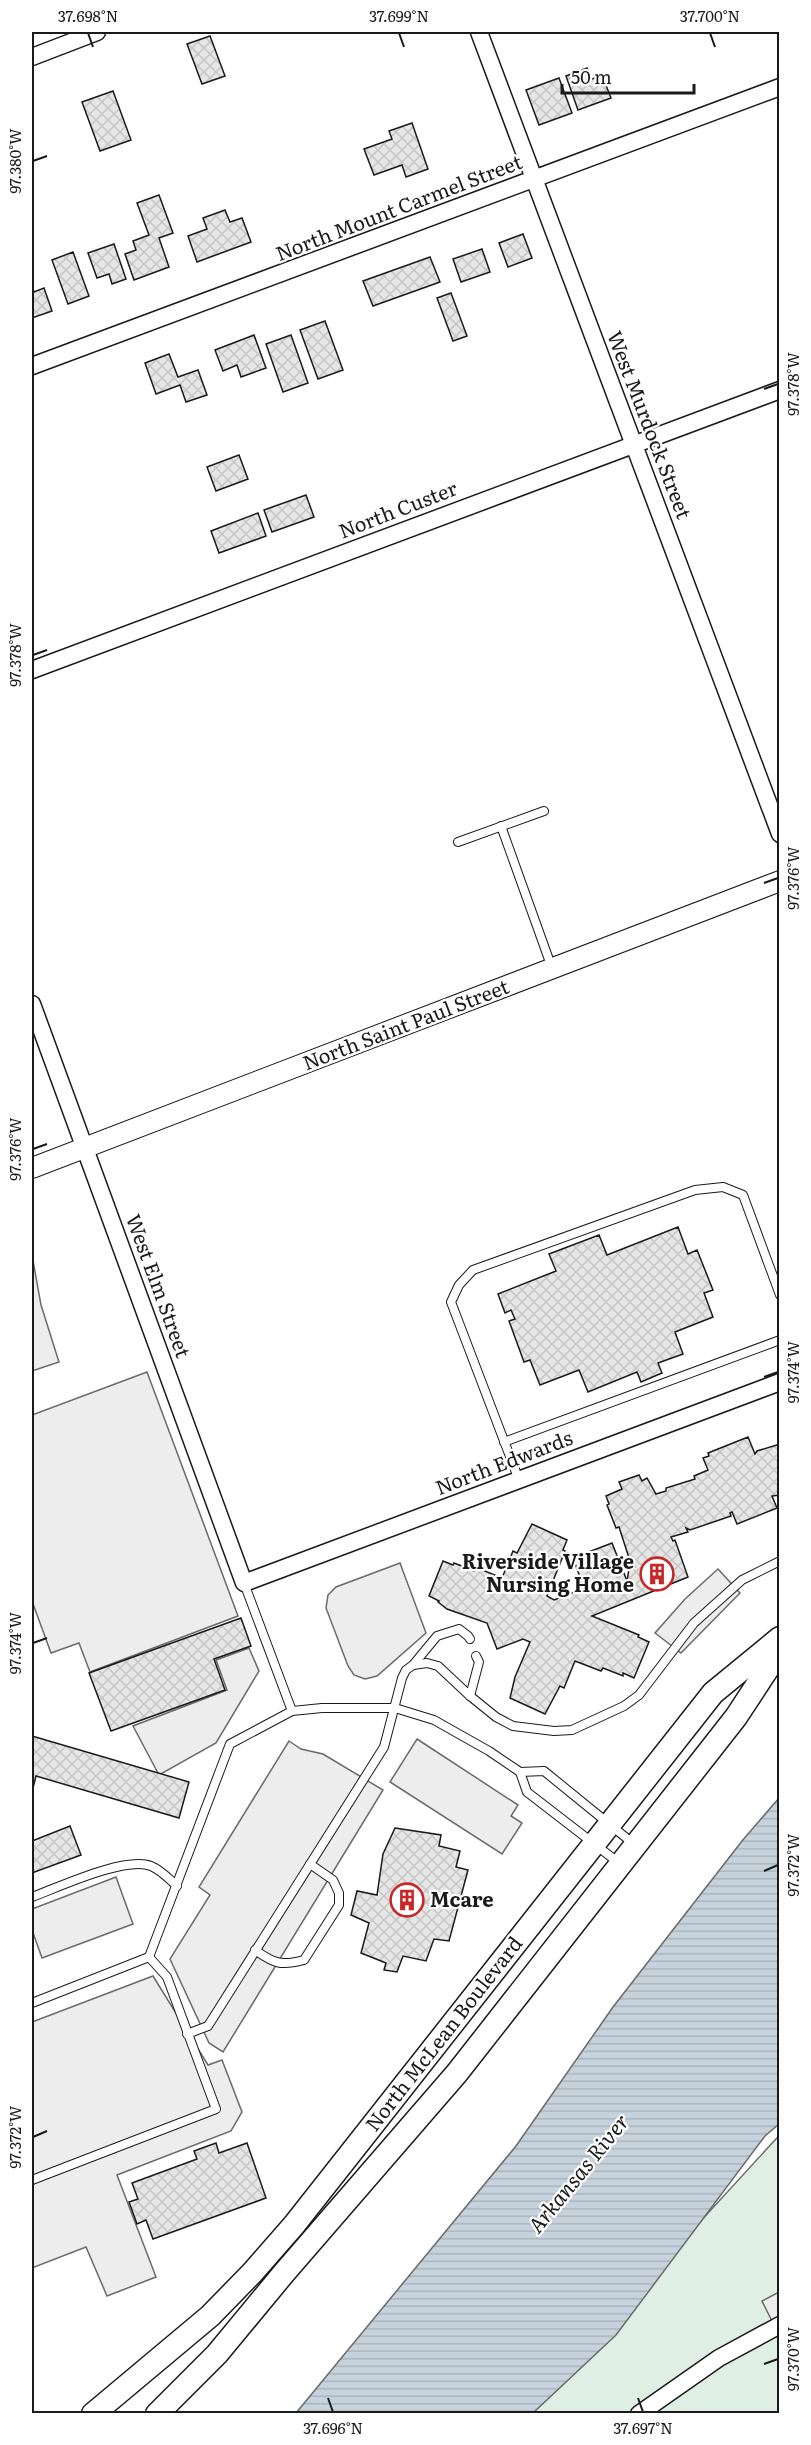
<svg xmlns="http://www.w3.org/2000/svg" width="811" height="2445" viewBox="0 0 811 2445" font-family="Literata,serif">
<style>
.green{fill:#e0efe3;stroke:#6a6a6a;stroke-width:1.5}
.parking{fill:#ededed;stroke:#6a6a6a;stroke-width:1.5}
.water{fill:url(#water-rules);stroke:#6a6a6a;stroke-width:1.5}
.building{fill:url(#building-cross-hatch);stroke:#1a1a1a;stroke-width:1.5}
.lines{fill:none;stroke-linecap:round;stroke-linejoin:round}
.service-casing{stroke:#1a1a1a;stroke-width:10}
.minor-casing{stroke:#1a1a1a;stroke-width:19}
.tertiary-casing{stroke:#1a1a1a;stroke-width:22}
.secondary-casing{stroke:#1a1a1a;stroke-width:25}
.service{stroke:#fff;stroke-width:8}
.minor{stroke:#fff;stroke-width:16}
.tertiary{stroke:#fff;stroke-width:20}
.secondary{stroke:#fff;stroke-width:22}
.ticks{fill:none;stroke:#1a1a1a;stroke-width:2}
.labels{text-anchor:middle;stroke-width:4.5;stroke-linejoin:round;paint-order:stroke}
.street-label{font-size:20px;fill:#1a1a1a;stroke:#fff}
.poi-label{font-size:20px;font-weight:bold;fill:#1a1a1a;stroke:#fff;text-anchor:end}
.water-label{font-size:21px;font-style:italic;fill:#1a1a1a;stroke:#fff}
.neatline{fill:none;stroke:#1a1a1a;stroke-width:2}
.ticks-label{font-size:15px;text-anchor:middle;fill:#1a1a1a}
</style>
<defs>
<pattern id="water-rules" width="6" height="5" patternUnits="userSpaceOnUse" patternTransform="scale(1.5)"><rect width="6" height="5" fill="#c6d2dc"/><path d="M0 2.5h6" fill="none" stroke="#aab4bc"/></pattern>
<pattern id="building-cross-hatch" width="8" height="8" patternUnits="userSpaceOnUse" patternTransform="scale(1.5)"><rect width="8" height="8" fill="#e6e6e6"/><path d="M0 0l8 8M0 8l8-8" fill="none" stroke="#c5c5c5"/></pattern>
</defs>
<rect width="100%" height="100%" fill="#fff"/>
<polygon class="green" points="779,2136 779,2413 524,2414 775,2140"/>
<g class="parking">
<polygon points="32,1255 41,1305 59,1362 32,1371"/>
<polygon points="147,1372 238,1616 90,1672 79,1643 51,1653 32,1601 32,1415"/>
<polygon points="400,1563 426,1633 377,1676 365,1679 354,1675 348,1666 326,1608 328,1595 336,1587"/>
<polygon points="718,1569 740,1593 681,1653 655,1633 685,1599"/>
<polygon points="249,1648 259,1671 216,1743 159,1775 133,1726 227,1690 216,1660"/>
<polygon points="417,1739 518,1805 511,1816 522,1823 502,1854 390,1782"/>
<polygon points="289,1741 301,1749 323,1754 383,1790 223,2052 209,2043 170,1959 210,1895 199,1887"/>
<polygon points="116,1877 133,1924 42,1958 32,1930 32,1909"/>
<polygon points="153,1976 208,2065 222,2060 242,2112 231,2131 117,2175 156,2277 107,2296 86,2247 32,2268 32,2022"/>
<polygon points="779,2292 779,2325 775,2327 762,2301"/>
</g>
<polygon class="water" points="779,1798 779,2124 765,2136 616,2335 533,2413 296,2413 516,2146 613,2007 742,1841"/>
<g class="building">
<polygon points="210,36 225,76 202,84 187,44"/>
<polygon points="587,68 592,79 602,75 611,98 578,110 566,76"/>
<polygon points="559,78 572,113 539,125 526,90"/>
<polygon points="113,91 131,140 100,151 82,102"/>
<polygon points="412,123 428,169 406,177 402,165 374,175 364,149 392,139 389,131"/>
<polygon points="159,195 173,233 159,238 169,267 134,280 125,254 136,250 133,241 149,235 137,203"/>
<polygon points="225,210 230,222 242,218 251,242 197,262 188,236 207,229 203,218"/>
<polygon points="523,234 532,258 508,267 499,243"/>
<polygon points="114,244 126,279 112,284 109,274 97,278 88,253"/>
<polygon points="482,249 490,272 461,282 453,259"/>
<polygon points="73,252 89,296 68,304 52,260"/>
<polygon points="430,257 440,282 373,306 363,281"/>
<polygon points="32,286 34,292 44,288 52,311 32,318"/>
<polygon points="451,293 467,336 453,341 437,298"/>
<polygon points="325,321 343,370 318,379 300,330"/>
<polygon points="254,335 266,368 241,377 237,365 223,371 215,350"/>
<polygon points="291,335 308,383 283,392 266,344"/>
<polygon points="169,354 178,377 198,370 207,395 186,402 180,385 156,394 145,363"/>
<polygon points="239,455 248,479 216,491 207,467"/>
<polygon points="306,495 314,517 272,532 264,510"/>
<polygon points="258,513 266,536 219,553 211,531"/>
<polygon points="678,1227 688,1254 697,1250 713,1290 704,1293 713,1317 675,1332 683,1354 658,1363 662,1373 641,1382 637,1372 588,1392 579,1370 540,1385 530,1360 524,1362 509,1321 515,1319 511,1310 505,1313 498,1294 556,1271 549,1254 599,1235 607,1255"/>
<polygon points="748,1437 755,1454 757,1451 780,1444 780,1495 772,1496 777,1508 737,1524 732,1512 730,1513 731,1516 690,1530 686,1528 688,1532 671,1537 673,1541 675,1540 688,1577 592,1616 639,1635 638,1637 649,1642 634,1678 623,1673 623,1676 603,1668 601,1671 575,1661 564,1688 560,1686 545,1714 510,1698 515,1677 530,1642 523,1639 497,1649 487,1623 447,1609 438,1602 439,1601 429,1596 443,1561 453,1565 454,1563 474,1571 475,1567 502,1578 513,1551 517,1553 532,1524 567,1540 563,1550 565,1551 547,1596 554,1600 584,1588 573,1558 612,1543 627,1581 629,1569 635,1567 634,1563 631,1564 619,1527 616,1528 607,1505 609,1504 606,1496 622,1489 619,1482 639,1475 642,1481 647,1478 656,1494 666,1491 666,1488 695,1479 694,1476 708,1470 703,1458 709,1456 708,1453"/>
<polygon points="241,1618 251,1646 214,1659 225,1690 111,1731 89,1673"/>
<polygon points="32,1736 189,1782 179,1818 36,1776 32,1792"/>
<polygon points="70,1826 81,1855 32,1873 32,1841"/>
<polygon points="395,1828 441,1835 439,1846 460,1851 456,1867 468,1870 449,1941 434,1939 426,1961 403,1956 397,1972 384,1970 386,1963 361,1953 369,1923 351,1915 357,1891 377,1895 383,1854"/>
<polygon points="216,2143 219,2153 247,2143 266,2198 153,2239 146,2220 137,2224 129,2202 138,2199 132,2183 197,2159 194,2151"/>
</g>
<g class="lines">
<defs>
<g id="service">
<polyline points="501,826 552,968"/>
<polyline points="458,842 544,811"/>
<polyline points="504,1442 780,1340"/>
<polyline points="519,1480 451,1302 459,1285 473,1270 695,1190 723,1187 743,1195 780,1295"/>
<polyline points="244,1583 292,1711 322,1708 395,1708 434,1720 489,1751 520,1772 544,1771 635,1845"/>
<polyline points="413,1665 437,1636 459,1629 468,1636 470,1639"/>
<polyline points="470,1696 479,1662 476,1656"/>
<polyline points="520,1772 527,1792 619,1863"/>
<path d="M32 1897C59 1887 125 1856 151 1866 161 1870 169 1879 177 1886"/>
<path d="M255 1950C275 1964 281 1966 304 1960L339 1905V1893L333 1880 310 1864"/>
<polyline points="32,2003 149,1957 230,1744 292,1711"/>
<polyline points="187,2034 208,2026 384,1747 402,1678 406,1670 413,1665 427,1663 438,1666 470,1696 496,1717 513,1726 554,1731 572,1730 624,1706 639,1695 694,1623 742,1580 780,1561"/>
<polyline points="32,2180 216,2109 167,1977 149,1957"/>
</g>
<g id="minor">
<polyline points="479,32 780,834"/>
<polyline points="32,57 97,32"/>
<polyline points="32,366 780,87"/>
<polyline points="32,670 780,390"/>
<polyline points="32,1004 244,1583 780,1382"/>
<polyline points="639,2414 719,2358 780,2325"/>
</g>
<polyline id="tertiary" points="32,1168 780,881"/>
<g id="secondary">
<polyline points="93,2414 210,2316 252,2273 294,2225 713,1693 780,1638"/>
<polyline points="157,2414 217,2354 284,2273 457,2073 736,1717 780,1650"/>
</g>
</defs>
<use href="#service" class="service-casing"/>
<use href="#minor" class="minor-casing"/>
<use href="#tertiary" class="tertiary-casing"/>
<use href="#secondary" class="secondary-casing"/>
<use href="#service" class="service"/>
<use href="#minor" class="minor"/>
<use href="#tertiary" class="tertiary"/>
<use href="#secondary" class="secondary"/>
</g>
<path class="ticks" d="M88 33 93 47M399 33 404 47M710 33 715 47M33 161 47 156M764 389 778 384M33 655 47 650M764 883 778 878M33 1149 47 1144M764 1377 778 1372M33 1643 47 1638M764 1871 778 1865M33 2137 47 2131M764 2364 778 2359M328 2398 333 2412M638 2398 643 2412"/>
<defs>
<symbol id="building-ring" viewBox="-11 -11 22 22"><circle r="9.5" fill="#fff" stroke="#c62828" stroke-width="1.5"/><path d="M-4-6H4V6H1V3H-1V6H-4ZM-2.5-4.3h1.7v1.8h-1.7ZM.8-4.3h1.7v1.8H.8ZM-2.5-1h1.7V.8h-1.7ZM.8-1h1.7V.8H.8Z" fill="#c62828"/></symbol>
</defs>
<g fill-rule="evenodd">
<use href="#building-ring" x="638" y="1555" width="38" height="38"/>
<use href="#building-ring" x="388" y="1881" width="38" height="38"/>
</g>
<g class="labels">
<g class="street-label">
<text transform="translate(399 208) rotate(-21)" y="7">North Mount Carmel Street</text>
<text transform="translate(649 425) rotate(69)" y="7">West Murdock Street</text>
<text transform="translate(398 510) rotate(-21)" y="7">North Custer</text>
<text transform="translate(406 1025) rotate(-21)" y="7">North Saint Paul Street</text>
<text transform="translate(158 1286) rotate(70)" y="7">West Elm Street</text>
<text transform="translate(504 1463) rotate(-21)" y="7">North Edwards</text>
<text transform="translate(444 2034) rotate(-52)" y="7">North McLean Boulevard</text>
</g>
<g class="poi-label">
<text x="634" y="1569">Riverside Village<tspan x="634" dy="23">Nursing Home</tspan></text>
<text x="430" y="1907" text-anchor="start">Mcare</text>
</g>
<g class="water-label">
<text transform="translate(579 2174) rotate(-51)" y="7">Arkansas River</text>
</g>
</g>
<rect width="811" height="2445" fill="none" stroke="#ffffff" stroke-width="66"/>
<path d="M562 84v9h132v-9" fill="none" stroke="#1a1a1a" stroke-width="3"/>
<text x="571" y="84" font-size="18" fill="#1a1a1a" stroke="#ffffff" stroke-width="4.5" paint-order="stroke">50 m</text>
<rect x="33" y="33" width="745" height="2379" class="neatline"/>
<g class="ticks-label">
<text x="88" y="22">37.698°N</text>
<text x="399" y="22">37.699°N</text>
<text x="710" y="22">37.700°N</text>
<text transform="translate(16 161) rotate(-90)" y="5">97.380°W</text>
<text transform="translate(794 384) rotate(-90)" y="5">97.378°W</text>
<text transform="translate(16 655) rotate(-90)" y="5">97.378°W</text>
<text transform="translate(794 878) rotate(-90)" y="5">97.376°W</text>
<text transform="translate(16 1149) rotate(-90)" y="5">97.376°W</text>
<text transform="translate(794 1372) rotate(-90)" y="5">97.374°W</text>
<text transform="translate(16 1643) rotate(-90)" y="5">97.374°W</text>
<text transform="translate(794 1865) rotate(-90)" y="5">97.372°W</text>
<text transform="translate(16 2137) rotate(-90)" y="5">97.372°W</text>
<text transform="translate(794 2359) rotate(-90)" y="5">97.370°W</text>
<text x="333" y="2434">37.696°N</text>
<text x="643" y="2434">37.697°N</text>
</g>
</svg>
